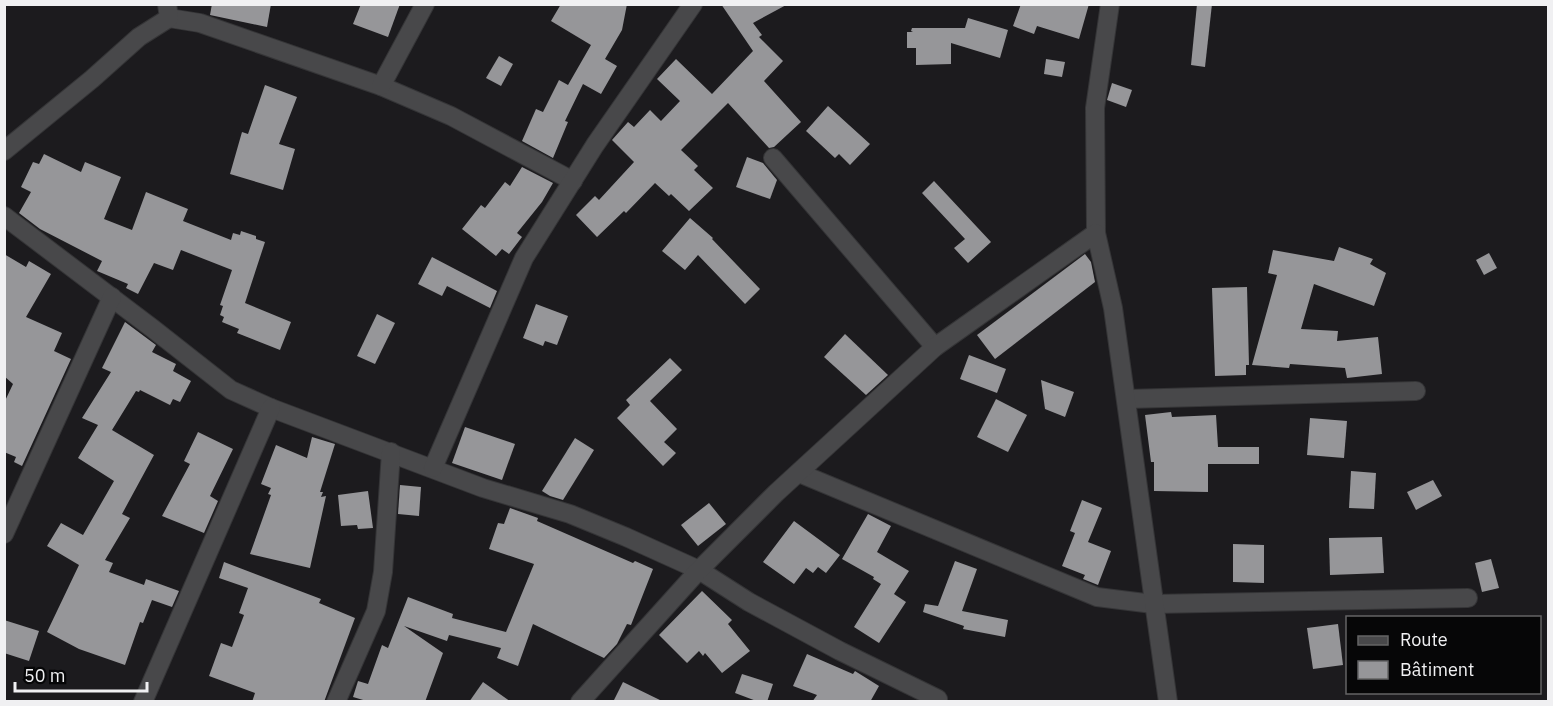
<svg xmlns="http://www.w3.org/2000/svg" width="1553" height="706" viewBox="0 0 1553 706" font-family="'IBM Plex Sans',sans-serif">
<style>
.building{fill:#969699}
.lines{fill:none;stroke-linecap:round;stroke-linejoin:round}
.minor-casing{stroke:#353537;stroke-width:20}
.minor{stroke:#48484a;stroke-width:18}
</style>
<rect width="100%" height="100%" fill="#1c1b1e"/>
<g class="building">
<polygon points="212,4 271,4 267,27 210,15"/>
<polygon points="361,4 400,4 388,37 353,24"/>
<polygon points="561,4 627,4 622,30 605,59 617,66 601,94 583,84 565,121 568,122 553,158 522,141 536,109 543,112 559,80 568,85 591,45 551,21"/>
<polygon points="721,4 788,4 753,23 762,35 759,37 783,61 764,81 801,122 774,147 769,148 728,103 681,150 698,166 694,170 713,188 689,211 671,194 669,196 655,183 626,213 624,211 597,237 576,215 595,196 599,200 634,162 612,140 628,122 634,127 650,110 661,121 680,101 657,79 676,59 712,94 753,51"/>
<polygon points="1021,4 1089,4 1079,39 1037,26 1034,34 1013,26"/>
<polygon points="1197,4 1212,4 1205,67 1191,65"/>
<polygon points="968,18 1008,30 1000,58 951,43 951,64 916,65 916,48 907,48 907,32 913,32 911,31 912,28 965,28"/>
<polygon points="499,56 513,64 501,86 486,78"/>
<polygon points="1046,59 1065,62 1062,77 1044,74"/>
<polygon points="1112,83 1132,90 1126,107 1107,100"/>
<polygon points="265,85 297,97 279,144 295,149 283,190 230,174 242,132 248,134"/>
<polygon points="828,106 870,144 850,165 839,154 835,158 806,131"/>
<polygon points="44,154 81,172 85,162 121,177 104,219 132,230 146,192 188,209 183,221 231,240 233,233 240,235 241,231 256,236 256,239 265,242 245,303 291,322 280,350 237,333 239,329 222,322 224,317 220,315 223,306 220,305 232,270 181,250 173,270 154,263 138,294 126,288 128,284 97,271 102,261 40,229 19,213 31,192 21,187 33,162 39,164"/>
<polygon points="747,157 763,163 777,180 770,199 736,187"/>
<polygon points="522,167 553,183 542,202 517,233 522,237 509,254 502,249 496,256 462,229 481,205 485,208 505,182 510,186"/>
<polygon points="934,181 991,242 968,263 954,248 965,239 922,193"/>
<polygon points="690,218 713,238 712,239 760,289 745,304 698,255 685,270 662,251"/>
<polygon points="1339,247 1373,259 1370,264 1386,273 1374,306 1314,284 1301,329 1338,331 1337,341 1378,337 1382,374 1347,378 1345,368 1290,364 1289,368 1252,365 1277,275 1268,273 1273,250 1334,261"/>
<polygon points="1489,253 1497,268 1484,275 1476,260"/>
<polygon points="4,254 26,267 29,261 51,274 26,317 62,333 54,351 71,359 22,466 14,462 16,457 4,452 4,403 13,384 4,376"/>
<polygon points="1085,254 1091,262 1095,282 995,359 977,335"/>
<polygon points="432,257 497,291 490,308 447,286 442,296 418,284"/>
<polygon points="1247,287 1249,365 1246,365 1246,375 1215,376 1212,288"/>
<polygon points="536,304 568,316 557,345 545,341 543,346 523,338"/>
<polygon points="377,314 395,323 375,364 357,356"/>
<polygon points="125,322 156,345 152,352 176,364 173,371 191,381 180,402 173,399 170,405 140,390 139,392 136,391 112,430 154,455 122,514 130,518 105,560 113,563 109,572 144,585 146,579 179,591 172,607 152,600 143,623 140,622 125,665 79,649 47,632 79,565 47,546 61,523 83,535 114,481 78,458 98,425 82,418 111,372 102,368"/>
<polygon points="845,334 888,375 866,395 824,357"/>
<polygon points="969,355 1006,369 997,393 960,379"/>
<polygon points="670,358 682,370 650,401 677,429 664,442 676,453 663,466 617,418 630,405 626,400"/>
<polygon points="1041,380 1074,392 1065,417 1045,409"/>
<polygon points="996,399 1027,415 1008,452 977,437"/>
<polygon points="1171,412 1172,417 1216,415 1218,447 1259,447 1259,464 1208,464 1208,492 1154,491 1154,462 1151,462 1145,415"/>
<polygon points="1310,418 1347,421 1344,458 1307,455"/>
<polygon points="465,427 515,444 502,480 452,463"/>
<polygon points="198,432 233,449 210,496 218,501 204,533 162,516 190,464 184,461"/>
<polygon points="312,437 335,444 320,492 323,492 321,497 326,496 310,568 250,554 271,495 268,494 271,488 261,484 276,445 307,458"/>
<polygon points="575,438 594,450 563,500 550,496 542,491"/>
<polygon points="1351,471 1376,473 1374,509 1349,508"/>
<polygon points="1433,480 1442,496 1416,510 1407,492"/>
<polygon points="400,485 421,487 419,516 398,514"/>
<polygon points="368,491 373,528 358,529 357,525 341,526 338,495"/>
<polygon points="1082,500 1102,508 1088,542 1111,551 1098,585 1083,579 1085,575 1062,566 1075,533 1070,531"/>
<polygon points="709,503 726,524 698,546 681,525"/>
<polygon points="510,508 538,518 537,521 633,563 635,561 653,569 631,625 627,624 617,644 604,658 533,624 518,666 497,658 501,648 449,635 447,641 404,626 443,653 425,702 370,702 353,697 358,681 368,684 382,645 388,648 408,597 453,614 452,618 506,632 534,564 489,549 498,523 504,524"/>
<polygon points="868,514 891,526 877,552 909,571 894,594 906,602 879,643 854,627 881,584 873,579 874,577 842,559"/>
<polygon points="794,521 840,555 826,573 818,567 813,573 806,568 794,584 763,562"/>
<polygon points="1382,537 1384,573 1330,575 1329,538"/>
<polygon points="1233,544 1264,545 1264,583 1233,582"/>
<polygon points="1491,559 1499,588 1482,592 1475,563"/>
<polygon points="955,561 977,569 962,611 1008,620 1005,637 963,629 964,626 923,612 925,604 938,606"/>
<polygon points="224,562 321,599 319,603 355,618 324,702 252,702 255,693 209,676 221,643 232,647 244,615 239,613 248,588 219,578"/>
<polygon points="702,591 732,620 728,624 750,651 722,673 705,653 703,656 699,651 687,663 659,635"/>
<polygon points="4,620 39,631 29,661 4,653"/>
<polygon points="1338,624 1343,665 1313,669 1307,628"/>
<polygon points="807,654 853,674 855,671 879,686 870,702 812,702 817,695 793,686"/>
<polygon points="742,674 773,684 767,702 759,702 735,693"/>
<polygon points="483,682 511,702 469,702"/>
<polygon points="623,682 664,702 613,702"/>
</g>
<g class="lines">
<defs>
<g id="minor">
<polyline points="169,18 200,23 381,86 451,116 573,181"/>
<polyline points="381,86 425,4"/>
<polyline points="4,151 92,79 139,37 169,18 167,4"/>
<polyline points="773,158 935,347"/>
<polyline points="4,216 152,328 231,390 271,408 483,488 570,514 626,537 699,570 749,602 840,651 938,699"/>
<polyline points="1096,233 1095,108 1110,4"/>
<polyline points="1127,399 1416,391"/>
<polyline points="433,468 524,258 595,145 693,4"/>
<polyline points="799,473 1097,597 1153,604 1468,598"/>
<polyline points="4,534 112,297"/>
<polyline points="143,702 271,408"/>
<polyline points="336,702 376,611 383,572 391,452"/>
<polyline points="580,702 699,570 776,493 935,347 1096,233 1113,308 1168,702"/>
</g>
</defs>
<use href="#minor" class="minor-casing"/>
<use href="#minor" class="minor"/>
</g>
<rect width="1553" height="706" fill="none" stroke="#f0f0f2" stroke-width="12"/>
<rect x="1346" y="616" width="195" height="78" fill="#060607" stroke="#646465" stroke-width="1.5"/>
<rect x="1358" y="636" width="30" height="9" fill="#48484a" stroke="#646465" stroke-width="1.5"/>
<text x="1400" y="646" font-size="18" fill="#f0f0f2">Route</text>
<rect x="1358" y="661" width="30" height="18" fill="#969699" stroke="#646465" stroke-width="1.5"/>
<text x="1400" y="676" font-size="18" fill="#f0f0f2">Bâtiment</text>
<path d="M15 682v9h132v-9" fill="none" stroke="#f0f0f2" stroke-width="3"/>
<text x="24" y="682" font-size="18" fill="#f0f0f2" stroke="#060607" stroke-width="4.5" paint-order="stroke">50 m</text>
</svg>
